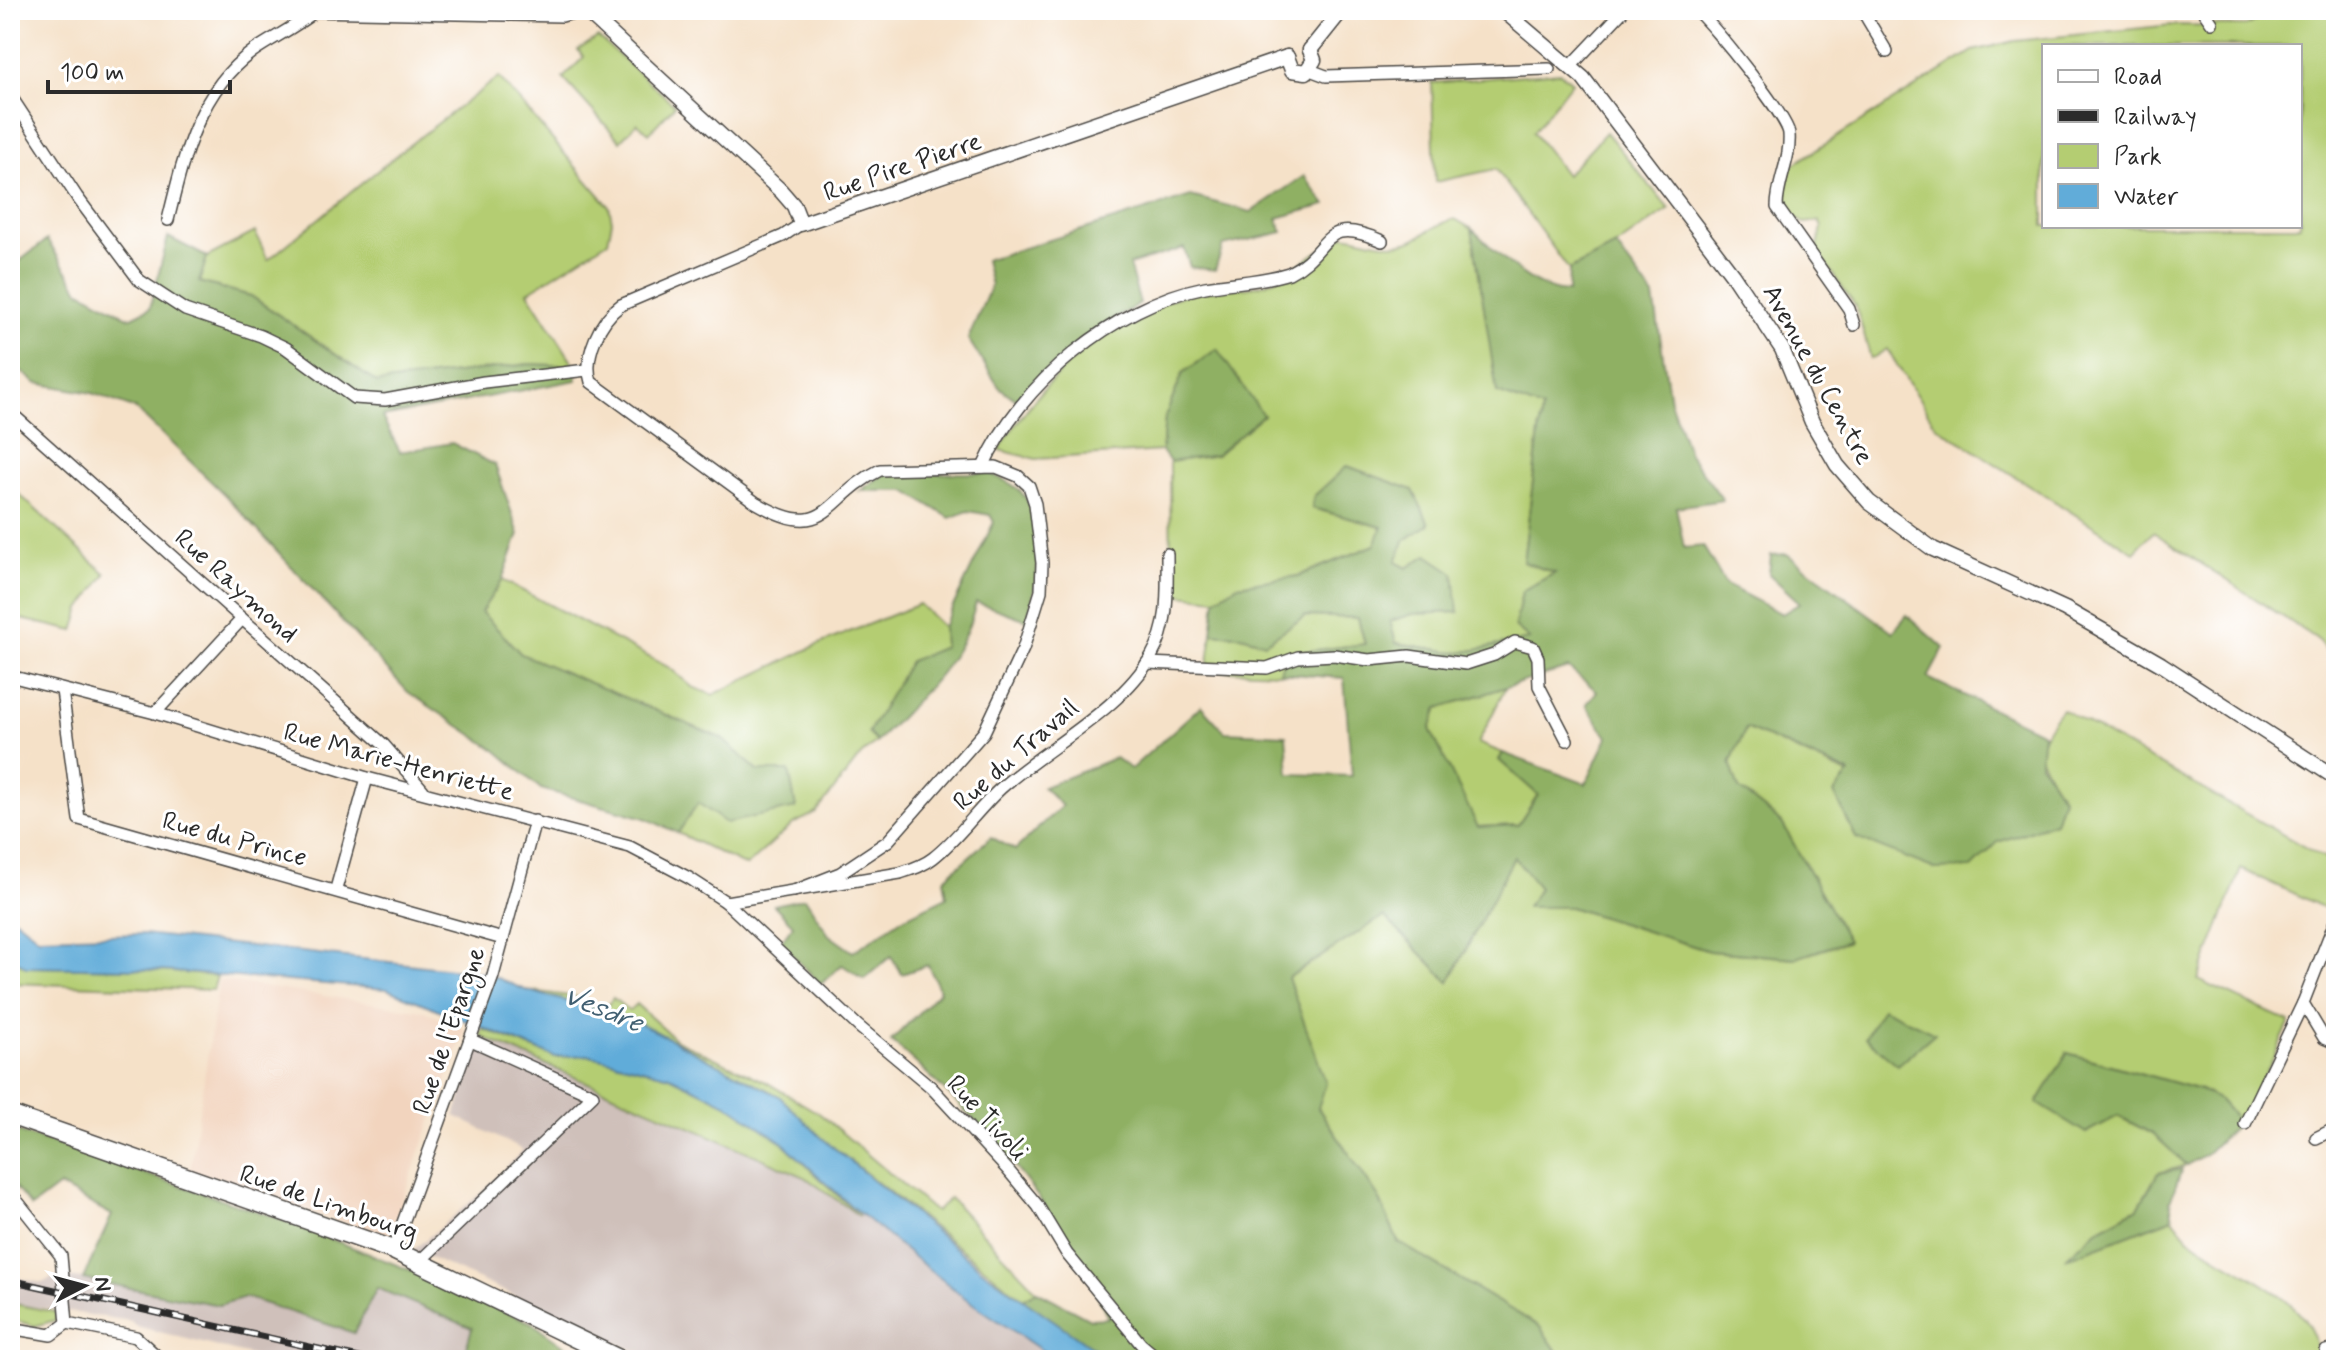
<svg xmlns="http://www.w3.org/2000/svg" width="2346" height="1370" viewBox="0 0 2346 1370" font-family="Mynerve,sans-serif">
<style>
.built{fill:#f2d4be}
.industrial{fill:#cfc0ba}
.green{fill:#b4cd72;stroke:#707c4e;stroke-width:2;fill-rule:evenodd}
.forest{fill:#8fb064;stroke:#5d6e48;stroke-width:2;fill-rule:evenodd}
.water{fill:#61acd9;stroke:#466c82;stroke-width:2}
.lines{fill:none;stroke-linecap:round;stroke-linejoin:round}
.minor-casing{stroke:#494643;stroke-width:14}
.tertiary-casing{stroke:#494643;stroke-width:17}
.primary-casing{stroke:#494643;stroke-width:21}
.minor{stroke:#fff;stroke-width:11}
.tertiary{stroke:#fff;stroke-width:14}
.primary{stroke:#fff;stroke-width:18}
.rail-casing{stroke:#2b2b2b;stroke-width:7}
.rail{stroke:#fff;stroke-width:4;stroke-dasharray:12;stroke-linecap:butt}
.labels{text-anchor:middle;stroke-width:6;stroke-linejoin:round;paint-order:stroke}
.street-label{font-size:26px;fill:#2b2b2b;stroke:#fff}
.water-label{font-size:28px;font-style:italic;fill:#415f71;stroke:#fff}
</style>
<rect width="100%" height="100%" fill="#fff"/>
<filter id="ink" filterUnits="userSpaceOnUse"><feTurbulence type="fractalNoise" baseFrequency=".0125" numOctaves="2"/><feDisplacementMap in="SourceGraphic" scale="16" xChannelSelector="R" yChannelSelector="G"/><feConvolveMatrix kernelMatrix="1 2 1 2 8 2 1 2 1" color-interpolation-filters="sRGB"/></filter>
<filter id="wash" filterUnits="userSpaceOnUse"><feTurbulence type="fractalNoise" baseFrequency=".006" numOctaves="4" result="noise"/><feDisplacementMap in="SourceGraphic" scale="32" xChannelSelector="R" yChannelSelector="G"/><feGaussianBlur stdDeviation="1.8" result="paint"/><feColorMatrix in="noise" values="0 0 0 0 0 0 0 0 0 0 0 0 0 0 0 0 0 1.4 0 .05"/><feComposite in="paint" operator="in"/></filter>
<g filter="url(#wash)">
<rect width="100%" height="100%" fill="#f5e1c8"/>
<polygon class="built" points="219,980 424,1011 465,1030 388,1237 190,1171"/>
<g class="industrial">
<polygon points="483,1029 555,1057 727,1104 969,1301 1056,1360 656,1360 413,1250 481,1193 523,1150 455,1116"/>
<polygon points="10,1276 42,1283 56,1276 101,1281 219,1305 245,1297 354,1332 377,1288 472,1328 463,1360 269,1360 136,1326 131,1321 10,1303"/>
</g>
<g class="green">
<path d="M2274 10H2336V662L2317 639 2153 532 2134 552 1936 426 1887 349 1871 359 1856 307 1817 252 1822 227 1819 221 1805 223 1784 211 1782 194 1791 166 1973 51 2015 41 2172 25 2246 26ZM2044 46H2300V226H2044Z"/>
<polygon points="598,37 675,105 649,133 637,123 620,141 563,78 584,57 578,50"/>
<polygon points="1560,72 1572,82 1533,132 1566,175 1606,132 1669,209 1616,246 1569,270 1496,169 1435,182 1432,83"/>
<polygon points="499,77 609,206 612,221 608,241 528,292 575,366 529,364 377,383 251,296 199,282 207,257 255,232 268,260 404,149"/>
<path d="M1455 219 1472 229 1484 301 1542 409 1523 562 1556 573 1530 639 1460 653 1396 643 1389 621 1413 614 1458 612 1407 568 1395 562 1404 541 1429 524 1413 490 1347 466 1312 508 1382 527 1375 545 1298 576 1238 585 1216 599 1171 594 1170 462 1216 455 1165 417 1162 451 1036 459 999 450C1040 382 1104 321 1181 296 1206 288 1252 291 1271 281 1296 269 1319 250 1343 235 1364 237 1390 249 1410 241 1427 234 1437 223 1455 219Z"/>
<polygon points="10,486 106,574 81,609 74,631 17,618 10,631"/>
<polygon points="502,580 670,668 692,687 713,695 817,645 919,604 943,627 944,647 869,733 877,742 861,755 816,813 793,824 746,866 678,833 698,802 796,808 789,772 758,771 721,738 521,654 481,612"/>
<polygon points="1305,616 1358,618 1365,644 1285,654 1280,673 1207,670 1212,633 1238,635 1265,643"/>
<polygon points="1506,687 1478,743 1503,753 1499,760 1538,794 1518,825 1477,827 1430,729 1438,708"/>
<path d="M2062 709 2336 865V904L2331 911 2241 869 2198 980 2290 1022 2247 1114 2239 1122 2220 1100 2200 1090 2068 1053 2117 1116 2153 1134 2187 1165 2158 1173 2138 1208 2097 1230 2067 1257 2173 1218C2179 1225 2185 1235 2193 1241 2232 1272 2323 1301 2316 1360H1563L1540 1327 1398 1242 1378 1197 1318 1108 1288 978 1384 916 1449 982 1514 857 1539 888 1528 907H1570L1709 951 1796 958 1847 942 1782 823 1739 789 1730 763 1746 728 1998 842 2055 822 2063 797C2036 757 2030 749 2062 709Z"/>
<polygon points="10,956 26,967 137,969 217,976 213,990 10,983"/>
<polygon points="525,990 576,997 606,1007 613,998 629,1011 636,1004 676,1040 766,1082 820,1114 935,1212 950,1198 1037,1291 1023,1299 822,1138 779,1096 632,1019"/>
<polygon points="483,1029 555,1057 588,1055 670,1076 727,1104 782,1142 859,1216 805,1177 480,1036"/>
<polygon points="10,1303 55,1312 56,1320 35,1326 10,1319"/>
</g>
<g class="forest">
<path d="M1304 176 1326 205 1277 218 1283 232 1223 246 1215 270 1190 267 1184 248 1129 265 1140 304C1092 330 1056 362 1020 403L999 387 968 339 991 286 985 260 1191 196 1251 212Z"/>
<path d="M1472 229C1497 252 1531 291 1568 292L1569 270 1616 246 1654 297 1670 401 1689 454 1723 500 1676 507 1684 548 1703 546 1726 585 1782 614 1800 603 1769 574 1771 555 1787 554 1893 632 1907 615 1944 648 1928 678 2043 733 2040 763 2063 797 2055 822 1998 842 1972 868 1935 869 1856 838 1834 793 1850 773 1746 728 1730 763 1739 789 1782 823 1848 941 1796 958 1709 951 1570 907H1527L1539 888 1514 857 1449 982 1384 916 1288 978 1326 1083 1318 1108 1379 1198 1398 1242 1540 1327 1563 1360H1110L1023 1299 1037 1291 1090 1319 1108 1318C1062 1209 979 1117 891 1041L940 991 928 965 902 974 891 956 864 979 842 965 821 984 780 943 793 925 774 905 805 898 829 935 853 952 903 918 947 897 944 879 991 837 1015 850 1062 806 1043 787 1115 758 1131 769 1201 706 1225 732 1286 735 1289 774 1352 776 1344 678 1280 673 1285 654 1365 644 1358 618 1305 616 1265 643 1238 635 1212 633 1216 599 1238 585 1298 576 1375 545 1382 527 1312 508 1314 496 1347 466 1413 490 1429 524 1404 541 1396 562 1407 568 1427 555 1454 573 1458 612 1413 614 1390 621 1396 643 1460 653 1529 639 1515 627 1522 591 1555 573 1523 562 1542 409 1497 393ZM1568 668 1597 691 1586 705 1608 737 1586 784 1503 753 1499 760 1538 795 1518 825 1478 827 1430 729 1438 708Z"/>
<polygon points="168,237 207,257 199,282 251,296 377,383 529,364 575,366 577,380 382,417 400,452 452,443 495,465 519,534 502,580 481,612 521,654 721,738 758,771 789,771 796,808 726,823 698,803 678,833 645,818 541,789 497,751 408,692 225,495 136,409 92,393 36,383 10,362 10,259 17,263 47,240 79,290 130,318 150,308"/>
<polygon points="1217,349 1263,415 1216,455 1170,462 1162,451 1165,417 1183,373"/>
<path d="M988 473C1004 480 1020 486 1028 502 1046 536 1037 586 1027 620L976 602C963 662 917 698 877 742L868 733 910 661 944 647 943 627 994 522 990 515 968 511 950 518 906 491H860L884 474Z"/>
<polygon points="1882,1008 1935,1033 1898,1065 1865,1038"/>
<polygon points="2067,1053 2200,1090 2220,1100 2239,1122 2207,1153 2187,1165 2153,1134 2118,1116 2086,1133 2037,1103"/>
<polygon points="10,1129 275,1217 425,1276 532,1323 569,1349 592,1360 463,1360 472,1328 377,1288 354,1333 245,1297 219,1305 83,1279 112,1215 59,1186 31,1207 10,1181"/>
<polygon points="2182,1169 2170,1201 2173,1218 2065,1259 2097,1230 2138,1208 2158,1173"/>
</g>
<polygon class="water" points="10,915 38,937 144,934 486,973 525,990 632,1019 779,1096 822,1138 986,1273 1110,1360 1056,1360 969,1301 905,1250 851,1206 782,1142 727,1104 670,1076 588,1055 555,1057 387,989 137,969 26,967 10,956"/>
</g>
<g filter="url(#ink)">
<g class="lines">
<defs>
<g id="minor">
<polyline points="261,10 562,16 584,10"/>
<path d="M1696 10C1712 24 1788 117 1789 134 1791 159 1777 182 1777 207L1849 309 1854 325"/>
<polyline points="1862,10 1887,52"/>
<polyline points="2203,10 2212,23"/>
<polyline points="1571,66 1624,10"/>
<polyline points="1310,70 1326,76 1549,69"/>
<polyline points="10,95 77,197 139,280 185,310 261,336 286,348 354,398 385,400 484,382 587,370"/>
<path d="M168 220C183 159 198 91 252 52 272 38 294 28 314 12"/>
<polyline points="10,412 384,745 423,790"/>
<path d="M983 467C1019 384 1115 305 1205 287 1233 282 1261 282 1289 273 1333 251 1319 214 1382 241"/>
<polyline points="1147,663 1267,668 1298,657 1334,655 1369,660 1409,656 1466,664 1494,655 1515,642 1533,647 1538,658 1539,686 1567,740"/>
<polyline points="10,676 155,713 367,778 630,847 689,878 726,902 858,1026 931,1087 1007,1169 1038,1206 1067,1254 1141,1344 1160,1360"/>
<polyline points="62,690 79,819 503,939"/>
<polyline points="155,713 242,619"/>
<polyline points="336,889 367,778"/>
<path d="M794 891 840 873 888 841 984 732 1023 649 1041 591 1042 563 1035 504 1029 486 1018 476 996 467 880 470C823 498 828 545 755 502L591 382C583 356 600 320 621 305L783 236 801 224"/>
<path d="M726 902 900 873C912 869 923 866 933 858 959 838 977 810 1001 788 1047 747 1122 709 1152 655 1170 624 1167 588 1167 554"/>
<polyline points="2336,919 2303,1003 2324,1038 2336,1043"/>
<polyline points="2245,1124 2303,1003"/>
<polyline points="2316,1138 2336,1128"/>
<polyline points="10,1192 61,1256 67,1323 136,1337 161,1360"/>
<polyline points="393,1250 493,976 535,821"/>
<polyline points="420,1261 593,1095 471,1040"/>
<polyline points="10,1328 51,1335 67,1323"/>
<polyline points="2326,1351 2336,1349"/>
</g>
<g id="tertiary">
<polyline points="585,10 781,191 794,206 801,224 1287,57"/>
<polyline points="1503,10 1583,78 1732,274 1782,349 1812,422 1837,465 1869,502 1933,549 2065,609 2161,664 2336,778"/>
<polyline points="1310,50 1342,10"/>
<polyline points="1287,57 1292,70 1306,72 1314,60 1310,50"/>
</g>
<polyline id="primary" points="10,1115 393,1250 621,1360"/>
</defs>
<use href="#minor" class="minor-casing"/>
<use href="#tertiary" class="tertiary-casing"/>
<use href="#primary" class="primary-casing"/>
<use href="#minor" class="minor"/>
<use href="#tertiary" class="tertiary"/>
<use href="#primary" class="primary"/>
<defs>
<polyline id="rail" points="10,1280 368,1360"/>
</defs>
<use href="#rail" class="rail-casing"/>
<use href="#rail" class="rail"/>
</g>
</g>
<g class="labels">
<g class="street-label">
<text transform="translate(902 166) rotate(-19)" y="9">Rue Pire Pierre</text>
<text transform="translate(1819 374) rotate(61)" y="9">Avenue du Centre</text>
<text transform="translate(237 585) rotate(42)" y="9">Rue Raymond</text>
<text transform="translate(1015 754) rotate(-41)" y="9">Rue du Travail</text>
<text transform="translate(399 761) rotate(15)" y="9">Rue Marie-Henriette</text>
<text transform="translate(235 838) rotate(15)" y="9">Rue du Prince</text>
<text transform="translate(448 1030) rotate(-71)" y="9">Rue de l'Epargne</text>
<text transform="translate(988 1117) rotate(47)" y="9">Rue Tivoli</text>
<text transform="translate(329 1202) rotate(19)" y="9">Rue de Limbourg</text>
</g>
<g class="water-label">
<text transform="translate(604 1008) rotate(22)" y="10">Vesdre</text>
</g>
</g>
<rect width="2346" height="1370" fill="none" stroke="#fff" stroke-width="40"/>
<rect x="2042" y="44" width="260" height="184" fill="#ffffff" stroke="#aaaaaa" stroke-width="2"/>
<rect x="2058" y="70" width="40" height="12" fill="#ffffff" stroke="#aaaaaa" stroke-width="2"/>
<text x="2114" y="84" font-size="24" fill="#2b2b2b">Road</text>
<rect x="2058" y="110" width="40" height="12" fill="#2b2b2b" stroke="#aaaaaa" stroke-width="2"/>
<text x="2114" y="124" font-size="24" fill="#2b2b2b">Railway</text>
<rect x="2058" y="144" width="40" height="24" fill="#b4cd72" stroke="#aaaaaa" stroke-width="2"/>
<text x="2114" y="164" font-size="24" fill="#2b2b2b">Park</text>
<rect x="2058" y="184" width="40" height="24" fill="#61acd9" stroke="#aaaaaa" stroke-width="2"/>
<text x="2114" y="204" font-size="24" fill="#2b2b2b">Water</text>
<g transform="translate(84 1286) rotate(84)" stroke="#ffffff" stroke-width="6" paint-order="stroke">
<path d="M0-6L14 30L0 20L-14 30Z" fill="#2b2b2b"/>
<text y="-12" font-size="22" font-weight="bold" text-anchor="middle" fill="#2b2b2b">N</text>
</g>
<path d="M48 80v12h182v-12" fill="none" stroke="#2b2b2b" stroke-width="4"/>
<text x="60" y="80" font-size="24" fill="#2b2b2b" stroke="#ffffff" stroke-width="6" paint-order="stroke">100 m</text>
</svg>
